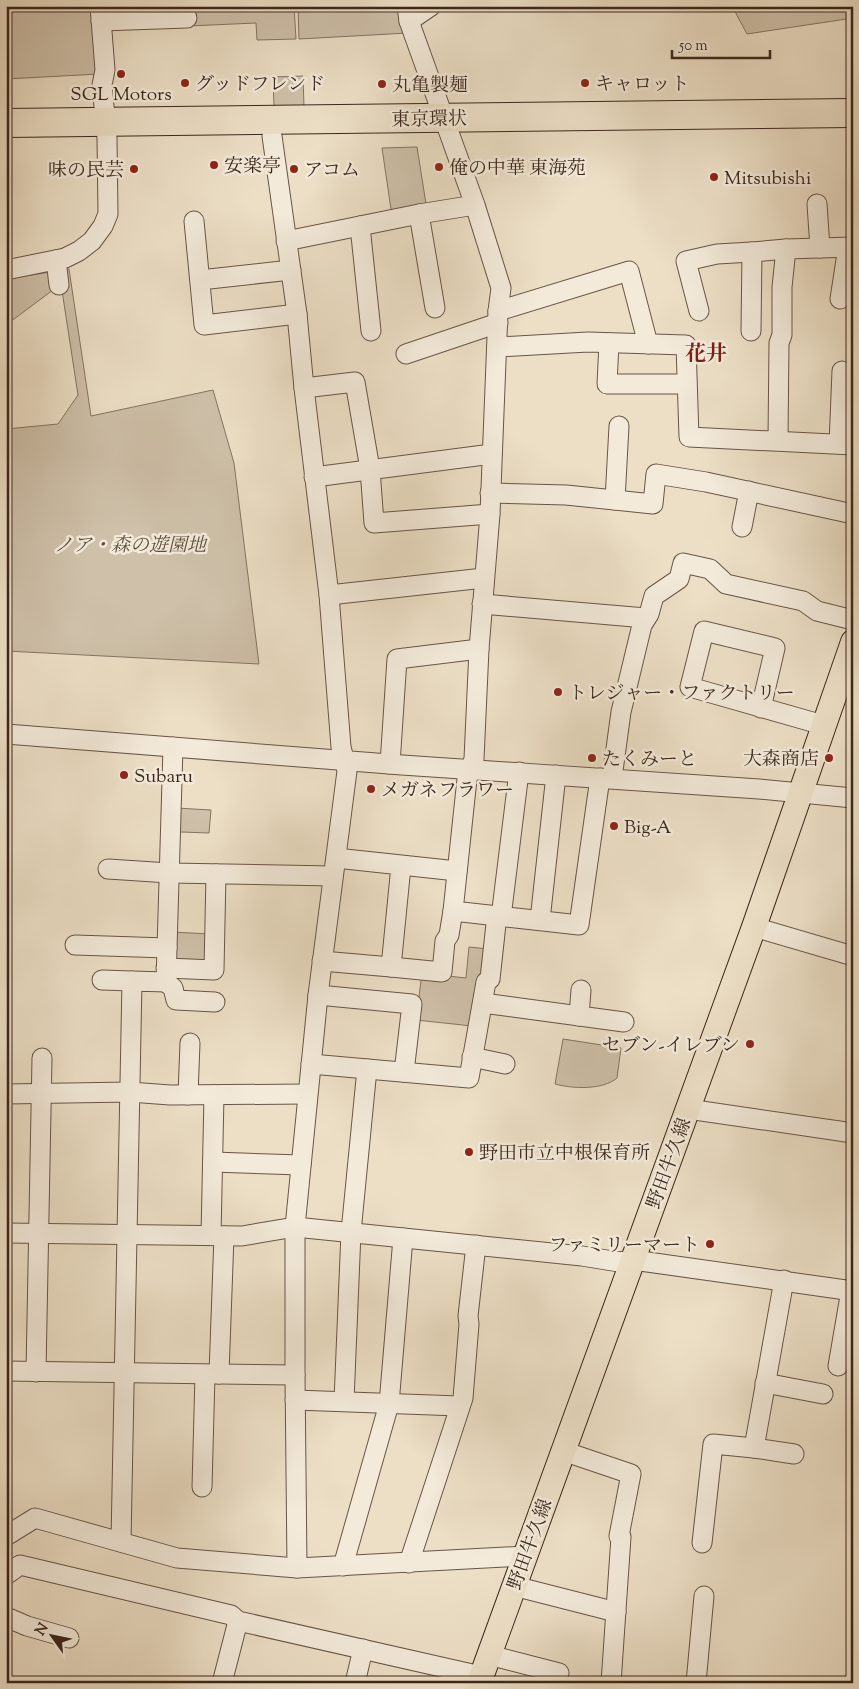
<svg xmlns="http://www.w3.org/2000/svg" width="859" height="1689" viewBox="0 0 859 1689" font-family="'Sorts Mill Goudy','Noto Serif JP',serif">
<style>
.green{fill:#cec0a9;stroke:#857462}
.lines{fill:none;stroke-linecap:round;stroke-linejoin:round}
.minor-casing{stroke:#685546;stroke-width:21}
.major-casing{stroke:#3c271b;stroke-width:26}
.highway-casing{stroke:#3c271b;stroke-width:30}
.minor{stroke:#f3eada;stroke-width:19}
.major{stroke:#ecdfc6;stroke-width:24}
.highway{stroke:#ecdfc6;stroke-width:28}
.poi-dot{fill:#8f2418;stroke:#f3eada;stroke-width:2}
.labels{text-anchor:middle;stroke-width:5;stroke-linejoin:round;paint-order:stroke}
.poi-label{font-size:19px;fill:#3c271b;stroke:#f3eada;text-anchor:start}
.street-label{font-size:19px;fill:#3c271b;stroke:#f3eada}
.park-label{font-size:19px;font-style:italic;fill:#604d3e;stroke:#f3eada}
.quarter-label{font-size:21px;font-weight:bold;fill:#7a1f14;stroke:#f3eada}
</style>
<rect width="100%" height="100%" fill="#ecdfc6"/>
<filter id="stains"><feTurbulence type="fractalNoise" baseFrequency=".004" numOctaves="4"/><feColorMatrix values="0 0 0 0 .2 0 0 0 0 .09 0 0 0 0 .02 0 0 0 .5 -.17"/></filter>
<radialGradient id="worn" r=".72"><stop offset=".6" stop-color="#630" stop-opacity="0"/><stop offset="1" stop-color="#630" stop-opacity=".3"/></radialGradient>
<g class="green">
<polygon points="24,6 97,6 99,74 6,79 6,8"/>
<polygon points="187,6 261,6 261,8 294,6 296,39 257,40 256,23 189,26"/>
<polygon points="298,6 404,6 408,33 299,39"/>
<polygon points="732,6 853,6 853,18 747,34"/>
<polygon points="303,76 304,107 274,107 273,77"/>
<polygon points="417,147 427,210 392,216 382,148"/>
<polygon points="69,269 91,416 213,390 234,463 259,664 6,651 6,598 10,536 6,536 6,429 58,424 78,395 61,284 6,325 6,279"/>
<polygon points="176,808 211,810 209,833 181,832 176,828"/>
<polygon points="172,932 210,934 210,963 170,965"/>
<polygon points="469,947 489,949 472,1026 416,1020 422,973 466,978"/>
<path d="M563 1039 621 1048 617 1078C603 1090 573 1089 555 1084Z"/>
</g>
<g class="lines">
<defs>
<g id="minor">
<polyline points="407,6 409,21 475,205 501,288 498,311 490,514 479,649 474,759 467,779 453,911 579,925 600,778"/>
<polyline points="101,21 187,18"/>
<polyline points="409,21 431,6"/>
<polyline points="272,136 297,314 304,388 329,595 341,747 347,771 318,995 295,1227 295,1375 297,1568"/>
<polyline points="817,204 820,248"/>
<polyline points="419,214 435,308"/>
<polyline points="194,221 204,325 297,314"/>
<polyline points="360,226 371,331"/>
<polyline points="286,241 419,214 475,205"/>
<polyline points="56,260 59,285"/>
<polyline points="6,270 65,258 79,251 92,241 103,226 108,214 107,138 102,85 105,70 100,6"/>
<polyline points="200,280 291,270"/>
<polyline points="840,299 848,247"/>
<polyline points="498,311 629,271 648,344"/>
<polyline points="699,311 686,261 717,254 752,252"/>
<polyline points="751,331 752,252 786,249 853,247"/>
<polyline points="609,343 607,384 687,384"/>
<polyline points="497,347 588,342 686,345 689,437 853,445"/>
<polyline points="406,354 498,323"/>
<polyline points="304,388 355,382 370,469 374,523 490,514"/>
<polyline points="778,440 779,343 782,335 782,287 786,249"/>
<polyline points="839,444 842,371"/>
<polyline points="314,477 492,454"/>
<polyline points="490,493 566,495 653,504 656,474 706,482 853,514"/>
<polyline points="615,500 619,426"/>
<polyline points="742,527 749,491"/>
<polyline points="329,595 484,578"/>
<polyline points="482,604 646,618"/>
<polyline points="761,708 775,648 704,631 690,687 823,725"/>
<polyline points="6,734 402,765 759,789 853,798"/>
<polyline points="390,764 397,659 479,649"/>
<polyline points="612,778 621,712 642,625 649,614 654,596 679,579 683,563 710,569 726,584 803,601 817,611 853,620"/>
<polyline points="336,858 457,871"/>
<polyline points="108,869 169,873 333,876"/>
<polyline points="540,920 556,775"/>
<polyline points="754,927 853,956"/>
<polyline points="75,945 167,948"/>
<polyline points="322,961 391,967 401,866"/>
<polyline points="391,967 442,972 445,941 449,935 453,911"/>
<polyline points="166,968 214,970 216,874"/>
<polyline points="102,980 132,981"/>
<polyline points="166,982 173,988 176,1000 215,1002"/>
<polyline points="318,995 412,1004 404,1072"/>
<polyline points="483,1003 624,1022"/>
<polyline points="579,1016 581,990"/>
<polyline points="472,1057 505,1064"/>
<polyline points="311,1064 469,1078 486,982 490,979 496,924 502,909 519,772"/>
<polyline points="6,1094 130,1092 170,1095 307,1094"/>
<polyline points="188,1095 190,1043"/>
<polyline points="688,1109 853,1133"/>
<polyline points="213,1162 301,1165"/>
<polyline points="6,1233 242,1236 295,1227 582,1256 619,1262 633,1260 853,1291"/>
<polyline points="211,1235 214,1095"/>
<polyline points="838,1366 850,1296 853,1292"/>
<polyline points="6,1371 295,1375"/>
<polyline points="36,1372 42,1058"/>
<polyline points="219,1374 224,1236"/>
<polyline points="765,1383 823,1394"/>
<polyline points="295,1400 459,1406"/>
<polyline points="344,1401 351,1232 367,1069"/>
<polyline points="754,1448 794,1454"/>
<polyline points="563,1451 631,1474 619,1536 621,1537 611,1683"/>
<polyline points="202,1487 205,1375"/>
<polyline points="6,1536 35,1518 177,1558 297,1568 525,1556"/>
<polyline points="121,1542 132,981 166,982 173,747"/>
<polyline points="702,1543 713,1444 754,1448 784,1280"/>
<polyline points="409,1563 463,1398 469,1324 468,1316 476,1245"/>
<polyline points="343,1566 389,1404 403,1238"/>
<polyline points="6,1575 20,1565 231,1615 238,1621 481,1676"/>
<polyline points="514,1586 616,1612"/>
<polyline points="6,1617 27,1626 69,1638"/>
<polyline points="489,1655 559,1673"/>
<polyline points="222,1683 238,1621"/>
<polyline points="355,1683 363,1649"/>
<polyline points="696,1683 704,1596"/>
</g>
<polyline id="major" points="479,1683 754,927 853,642"/>
<polyline id="highway" points="6,123 853,113"/>
</defs>
<use href="#minor" class="minor-casing"/>
<use href="#major" class="major-casing"/>
<use href="#highway" class="highway-casing"/>
<use href="#minor" class="minor"/>
<use href="#major" class="major"/>
<use href="#highway" class="highway"/>
</g>
<g class="poi-dot">
<circle cx="121" cy="74" r="5"/>
<circle cx="185" cy="83" r="5"/>
<circle cx="585" cy="83" r="5"/>
<circle cx="382" cy="84" r="5"/>
<circle cx="214" cy="165" r="5"/>
<circle cx="439" cy="167" r="5"/>
<circle cx="134" cy="169" r="5"/>
<circle cx="294" cy="169" r="5"/>
<circle cx="714" cy="177" r="5"/>
<circle cx="558" cy="692" r="5"/>
<circle cx="592" cy="758" r="5"/>
<circle cx="829" cy="758" r="5"/>
<circle cx="124" cy="775" r="5"/>
<circle cx="371" cy="789" r="5"/>
<circle cx="614" cy="826" r="5"/>
<circle cx="750" cy="1044" r="5"/>
<circle cx="469" cy="1152" r="5"/>
<circle cx="710" cy="1244" r="5"/>
</g>
<g class="labels">
<g class="poi-label">
<text x="195" y="90">グッドフレンド</text>
<text x="595" y="90">キャロット</text>
<text x="392" y="91">丸亀製麺</text>
<text x="121" y="100" text-anchor="middle">SGL Motors</text>
<text x="224" y="172">安楽亭</text>
<text x="449" y="174">俺の中華 東海苑</text>
<text x="124" y="176" text-anchor="end">味の民芸</text>
<text x="304" y="176">アコム</text>
<text x="724" y="184">Mitsubishi</text>
<text x="568" y="699">トレジャー・ファクトリー</text>
<text x="602" y="765">たくみーと</text>
<text x="819" y="765" text-anchor="end">大森商店</text>
<text x="134" y="782">Subaru</text>
<text x="381" y="796">メガネフラワー</text>
<text x="624" y="833">Big-A</text>
<text x="740" y="1051" text-anchor="end">セブン-イレブン</text>
<text x="479" y="1159">野田市立中根保育所</text>
<text x="700" y="1251" text-anchor="end">ファミリーマート</text>
</g>
<g class="street-label">
<text transform="translate(429 118) rotate(-1)" y="7">東京環状</text>
<text transform="translate(668 1163) rotate(-70)" y="7">野田牛久線</text>
<text transform="translate(529 1544) rotate(-70)" y="7">野田牛久線</text>
</g>
<g class="park-label">
<text x="130" y="551">ノア・森の遊園地</text>
</g>
<g class="quarter-label">
<text x="706" y="360">花井</text>
</g>
</g>
<rect width="859" height="1689" fill="none" stroke="#ecdfc6" stroke-width="25"/>
<rect x="8" y="8" width="844" height="1674" fill="none" stroke="#3c271b" stroke-width="2.5"/>
<rect x="12" y="12" width="834" height="1664" fill="none" stroke="#3c271b"/>
<g transform="translate(52 1636) rotate(303)" stroke="#f3eada" stroke-width="4" paint-order="stroke">
<path d="M0-4L9 19L0 12L-9 19Z" fill="#3c271b"/>
<text y="-8" font-size="14" font-weight="bold" text-anchor="middle" fill="#3c271b">N</text>
</g>
<path d="M672 50v8h98v-8" fill="none" stroke="#3c271b" stroke-width="2.5"/>
<text x="679" y="50" font-size="15" fill="#3c271b" stroke="#f3eada" stroke-width="4" paint-order="stroke">50 m</text>
<rect width="100%" height="100%" filter="url(#stains)"/>
<rect width="100%" height="100%" fill="url(#worn)"/>
</svg>
